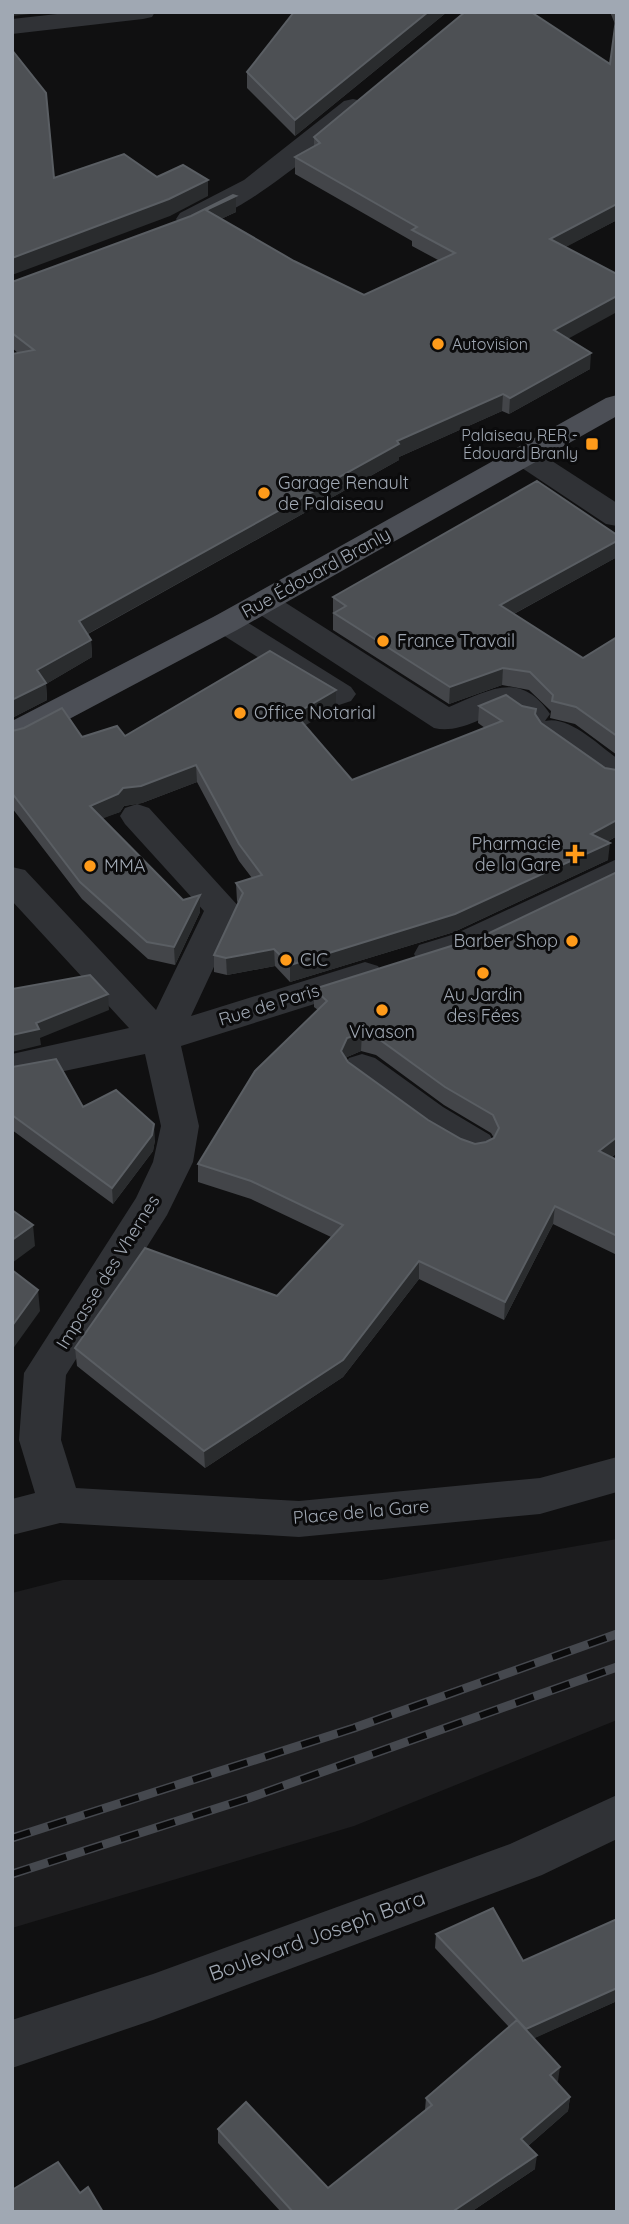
<svg xmlns="http://www.w3.org/2000/svg" width="629" height="2224" viewBox="0 0 629 2224" font-family="Quicksand,sans-serif">
<style>
.built{fill:#1c1c1e}
.lines{fill:none;stroke-linecap:round;stroke-linejoin:round}
.minor{fill:#303236;fill-rule:evenodd}
.major{fill:#4c4f56;fill-rule:evenodd}
.rail-casing{stroke:#45484e;stroke-width:9}
.rail{stroke:#0b0b0c;stroke-width:6;stroke-dasharray:19;stroke-linecap:butt}
.wall{fill:#434549;fill-rule:evenodd}
.shaded-wall{fill:#2a2c2e}
.building{fill:#4d5054;stroke:#5a5e63;stroke-width:2;fill-rule:evenodd}
.poi-dot{fill:#ff9b1a;stroke:#0b0b0c;stroke-width:2.5}
.labels{text-anchor:middle;stroke-width:6;stroke-linejoin:round;paint-order:stroke}
.far-poi-label{font-size:16px;fill:#a0a8b3;stroke:#0b0b0c;text-anchor:start}
.poi-label{font-size:18px;fill:#a0a8b3;stroke:#0b0b0c;text-anchor:start}
.street-label{font-size:18px;fill:#a0a8b3;stroke:#0b0b0c}
.near-street-label{font-size:21px;fill:#a0a8b3;stroke:#0b0b0c}
</style>
<rect width="100%" height="100%" fill="#101011"/>
<polygon class="built" points="617,1539 617,1720 354,1826 12,1928 12,1593 63,1580 381,1580"/>
<g class="lines">
<g class="minor">
<polygon points="75,12 155,12 152,17 143,19 12,34 12,19"/>
<path d="M353 99 362 101 366 107 362 113C328 140 222 235 180 225L176 219 180 213 244 180 344 101Z"/>
<polygon points="524,447 535,450 617,503 617,526 606,524 513,462 509,456 513,450"/>
<path d="M264 593 275 596 449 707C488 691 520 669 550 714L545 721C569 715 598 745 617 758V786L605 783 541 738 536 730 541 723C526 727 517 718 505 709 483 717 458 734 434 728L253 610 248 603 253 596Z"/>
<polygon points="226,613 237,616 351,687 356,694 351,701 339,705 327,701 215,630 210,623 215,616"/>
<polygon points="137,804 149,808 241,909 191,1016 365,962 378,966 383,975 378,984 181,1046 199,1126 193,1162 167,1215 66,1375 61,1440 76,1488 299,1501 540,1478 617,1457 617,1492 540,1514 299,1537 60,1523 12,1535 12,1499 35,1493 19,1440 24,1373 136,1198 153,1162 161,1126 145,1054 12,1082 12,1054 129,1028 12,901 12,867 25,870 156,1010 204,911 125,824 120,816 125,808"/>
<path d="M617 859V886C576 905 458 974 419 963L414 954 419 945 455 934Z"/>
<path d="M362 1054 375 1058 443 1107 490 1135 495 1145 490 1155C485 1157 479 1159 474 1159 446 1155 374 1096 349 1078L343 1068 349 1058Z"/>
<polygon points="617,1795 617,1839 542,1875 153,2020 12,2068 12,2020 153,1974 510,1844"/>
</g>
<polygon class="major" points="617,395 617,416 237,630 24,743 12,746 12,721 215,616 606,398"/>
<defs>
<g id="rail">
<polyline points="12,1838 354,1728 617,1634"/>
<polyline points="12,1874 249,1798 617,1667"/>
</g>
</defs>
<use href="#rail" class="rail-casing"/>
<use href="#rail" class="rail"/>
</g>
<g class="wall">
<polygon points="294,12 447,12 295,136 247,88 247,72"/>
<polygon points="610,12 617,12 617,220 565,247 568,338 590,369 509,414 502,411 399,457 399,460 88,634 91,640 92,657 46,684 47,700 12,718 18,353 12,348 12,282 191,216 236,196 236,212 221,219 294,261 364,295 438,260 412,246 412,241 295,174 295,157 314,146 314,137 610,64 615,24"/>
<polygon points="617,535 617,557 514,614 583,658 617,637 617,755 575,724 550,718 551,711 529,690 502,685 449,704 333,630 333,597"/>
<polygon points="336,690 336,707 305,725 352,780 485,728 478,723 479,706 522,706 536,709 536,716 541,723 605,768 617,770 617,836 607,842 608,860 454,932 290,982 275,966 227,975 214,972 214,955 238,903 237,901 236,883 252,878 239,861 197,782 142,803 124,806 120,812 102,818 183,900 200,912 175,965 148,959 82,899 12,808 12,731 82,737 125,736"/>
<path d="M617 872V1153L612 1157 617 1160V1255L553 1224 504 1320 419 1279 343 1377 205 1468 77 1366 75 1348 277 1296 331 1237 251 1199 198 1182V1164L318 1010 314 1007V989L483 936ZM361 1051 376 1055 444 1105 491 1133 494 1138 486 1142 475 1144 461 1139 428 1120 348 1062 346 1059 347 1057Z"/>
<polygon points="12,1067 83,1107 155,1140 153,1151 113,1204 12,1130"/>
<polygon points="617,1919 617,2001 534,2038 558,2081 556,2082 570,2097 568,2111 528,2146 535,2169 471,2212 281,2212 218,2143 218,2129 328,2188 425,2110 426,2098 509,2027 435,1948 436,1934 523,1961"/>
</g>
<g class="shaded-wall">
<polygon points="12,12 49,12 12,16"/>
<polygon points="428,12 447,12 295,136 295,120"/>
<polygon points="208,180 208,196 170,216 12,275 12,258"/>
<polygon points="236,196 236,212 206,226 206,210"/>
<polygon points="617,204 617,220 549,256 550,239"/>
<polygon points="617,296 617,312 553,347 554,330"/>
<polygon points="591,353 590,369 509,414 510,398"/>
<polygon points="503,394 502,411 399,457 399,460 80,638 79,621 397,441"/>
<polygon points="617,541 617,557 499,622 500,605"/>
<polygon points="91,640 92,657 46,684 47,700 12,718 12,700 37,670"/>
<polygon points="503,668 502,685 449,704 450,687"/>
<polygon points="336,690 336,707 296,731 295,714"/>
<polygon points="196,765 197,782 142,803 124,806 120,812 91,823 90,806 123,788"/>
<polygon points="617,820 617,836 590,851 591,834"/>
<polygon points="610,843 608,860 454,932 290,982 290,965"/>
<polygon points="200,895 200,912 175,965 174,947"/>
<polygon points="274,949 275,966 227,975 226,958"/>
<polygon points="108,994 109,1010 40,1038 41,1045 12,1052 12,1035 36,1023"/>
<polygon points="362,1033 361,1051 347,1057 341,1069 341,1051 347,1038"/>
<polygon points="154,1124 155,1140 153,1151 113,1204 112,1188"/>
<polygon points="617,1137 617,1153 597,1169 599,1151"/>
<polygon points="555,1206 553,1224 504,1320 505,1302"/>
<polygon points="33,1225 35,1246 12,1263 12,1240"/>
<polygon points="419,1261 419,1279 343,1377 205,1468 204,1451"/>
<polygon points="38,1290 40,1311 12,1350 12,1326"/>
<polygon points="617,1988 617,2001 524,2043 526,2029"/>
<polygon points="560,2067 558,2081 548,2089 550,2075"/>
<polygon points="570,2097 568,2111 520,2153 521,2139"/>
<polygon points="537,2155 535,2169 471,2212 452,2212"/>
</g>
<g class="building">
<polygon points="294,12 428,12 295,120 247,72"/>
<polygon points="465,12 531,12 610,64 617,12 617,204 550,239 617,274 617,296 554,330 591,353 510,398 503,394 397,441 399,444 79,621 91,640 37,670 46,683 12,700 12,354 34,350 12,333 12,282 191,216 233,195 236,196 206,210 294,261 364,295 455,253 412,230 417,227 295,157 320,143 314,137"/>
<polygon points="12,50 46,93 54,178 124,154 157,177 183,165 208,180 169,199 12,258"/>
<polygon points="537,481 617,535 617,541 500,605 583,658 617,637 617,736 576,707 552,701 553,695 530,672 503,668 450,687 334,613 346,606 333,597"/>
<polygon points="270,651 336,690 295,714 352,780 502,721 479,706 506,695 522,706 536,709 535,714 541,723 605,768 617,770 617,820 591,834 610,843 455,914 290,965 274,949 226,958 214,955 243,893 236,883 262,875 239,844 196,765 141,786 123,788 118,794 90,806 183,900 200,895 174,947 147,942 80,882 12,793 12,731 24,728 62,708 82,737 117,726 125,736"/>
<path d="M617 872V1137L599 1151 617 1160V1236L555 1206 505 1302 419 1261 343 1360 204 1451 75 1348 145 1248 277 1296 343 1225 251 1181 198 1164 255 1071 327 1001 314 989 483 936ZM362 1033 376 1037 445 1087 493 1115 499 1128 494 1138 486 1142 475 1144 461 1139 428 1120 348 1062 341 1051 347 1038Z"/>
<polygon points="90,975 108,994 36,1023 39,1029 12,1035 12,989"/>
<polygon points="56,1059 83,1107 116,1090 154,1124 152,1135 112,1188 12,1115 12,1067"/>
<polygon points="12,1210 33,1225 12,1240"/>
<polygon points="12,1270 38,1290 12,1326"/>
<polygon points="493,1908 523,1961 617,1919 617,1988 526,2029 436,1934"/>
<polygon points="517,2020 560,2067 550,2075 570,2097 521,2139 537,2155 452,2212 293,2212 218,2129 246,2102 328,2188 432,2105 426,2098"/>
<polygon points="58,2162 80,2193 88,2187 103,2212 12,2212 12,2190"/>
</g>
<g class="poi-dot">
<circle cx="438" cy="344" r="7"/>
<rect x="585" y="437" width="14" height="14" rx="3.5"/>
<circle cx="264" cy="493" r="7"/>
<circle cx="383" cy="641" r="7"/>
<circle cx="240" cy="713" r="7"/>
<path d="M571.5 843.5h7v7h7v7h-7v7h-7v-7h-7v-7h7z"/>
<circle cx="90" cy="866" r="7"/>
<circle cx="572" cy="941" r="7"/>
<circle cx="286" cy="960" r="7"/>
<circle cx="483" cy="973" r="7"/>
<circle cx="382" cy="1010" r="7"/>
</g>
<g class="labels">
<g class="far-poi-label">
<text x="452" y="350">Autovision</text>
<text x="578" y="441" text-anchor="end">Palaiseau RER -<tspan x="578" dy="18">Édouard Branly</tspan></text>
</g>
<g class="poi-label">
<text x="278" y="489">Garage Renault<tspan x="278" dy="21">de Palaiseau</tspan></text>
<text x="397" y="647">France Travail</text>
<text x="254" y="719">Office Notarial</text>
<text x="561" y="850" text-anchor="end">Pharmacie<tspan x="561" dy="21">de la Gare</tspan></text>
<text x="104" y="872">MMA</text>
<text x="558" y="947" text-anchor="end">Barber Shop</text>
<text x="300" y="966">CIC</text>
<text x="483" y="1001" text-anchor="middle">Au Jardin<tspan x="483" dy="21">des Fées</tspan></text>
<text x="382" y="1038" text-anchor="middle">Vivason</text>
</g>
<g class="street-label">
<text transform="translate(316 573) rotate(-29)" y="6">Rue Édouard Branly</text>
<text transform="translate(269 1005) rotate(-17)" y="6">Rue de Paris</text>
<text transform="translate(108 1272) rotate(-58)" y="6">Impasse des Vhernes</text>
<text transform="translate(361 1512) rotate(-5)" y="6">Place de la Gare</text>
</g>
<g class="near-street-label">
<text transform="translate(317 1936) rotate(-20)" y="7">Boulevard Joseph Bara</text>
</g>
</g>
<rect width="629" height="2224" fill="none" stroke="#a0a8b3" stroke-width="28"/>
</svg>
